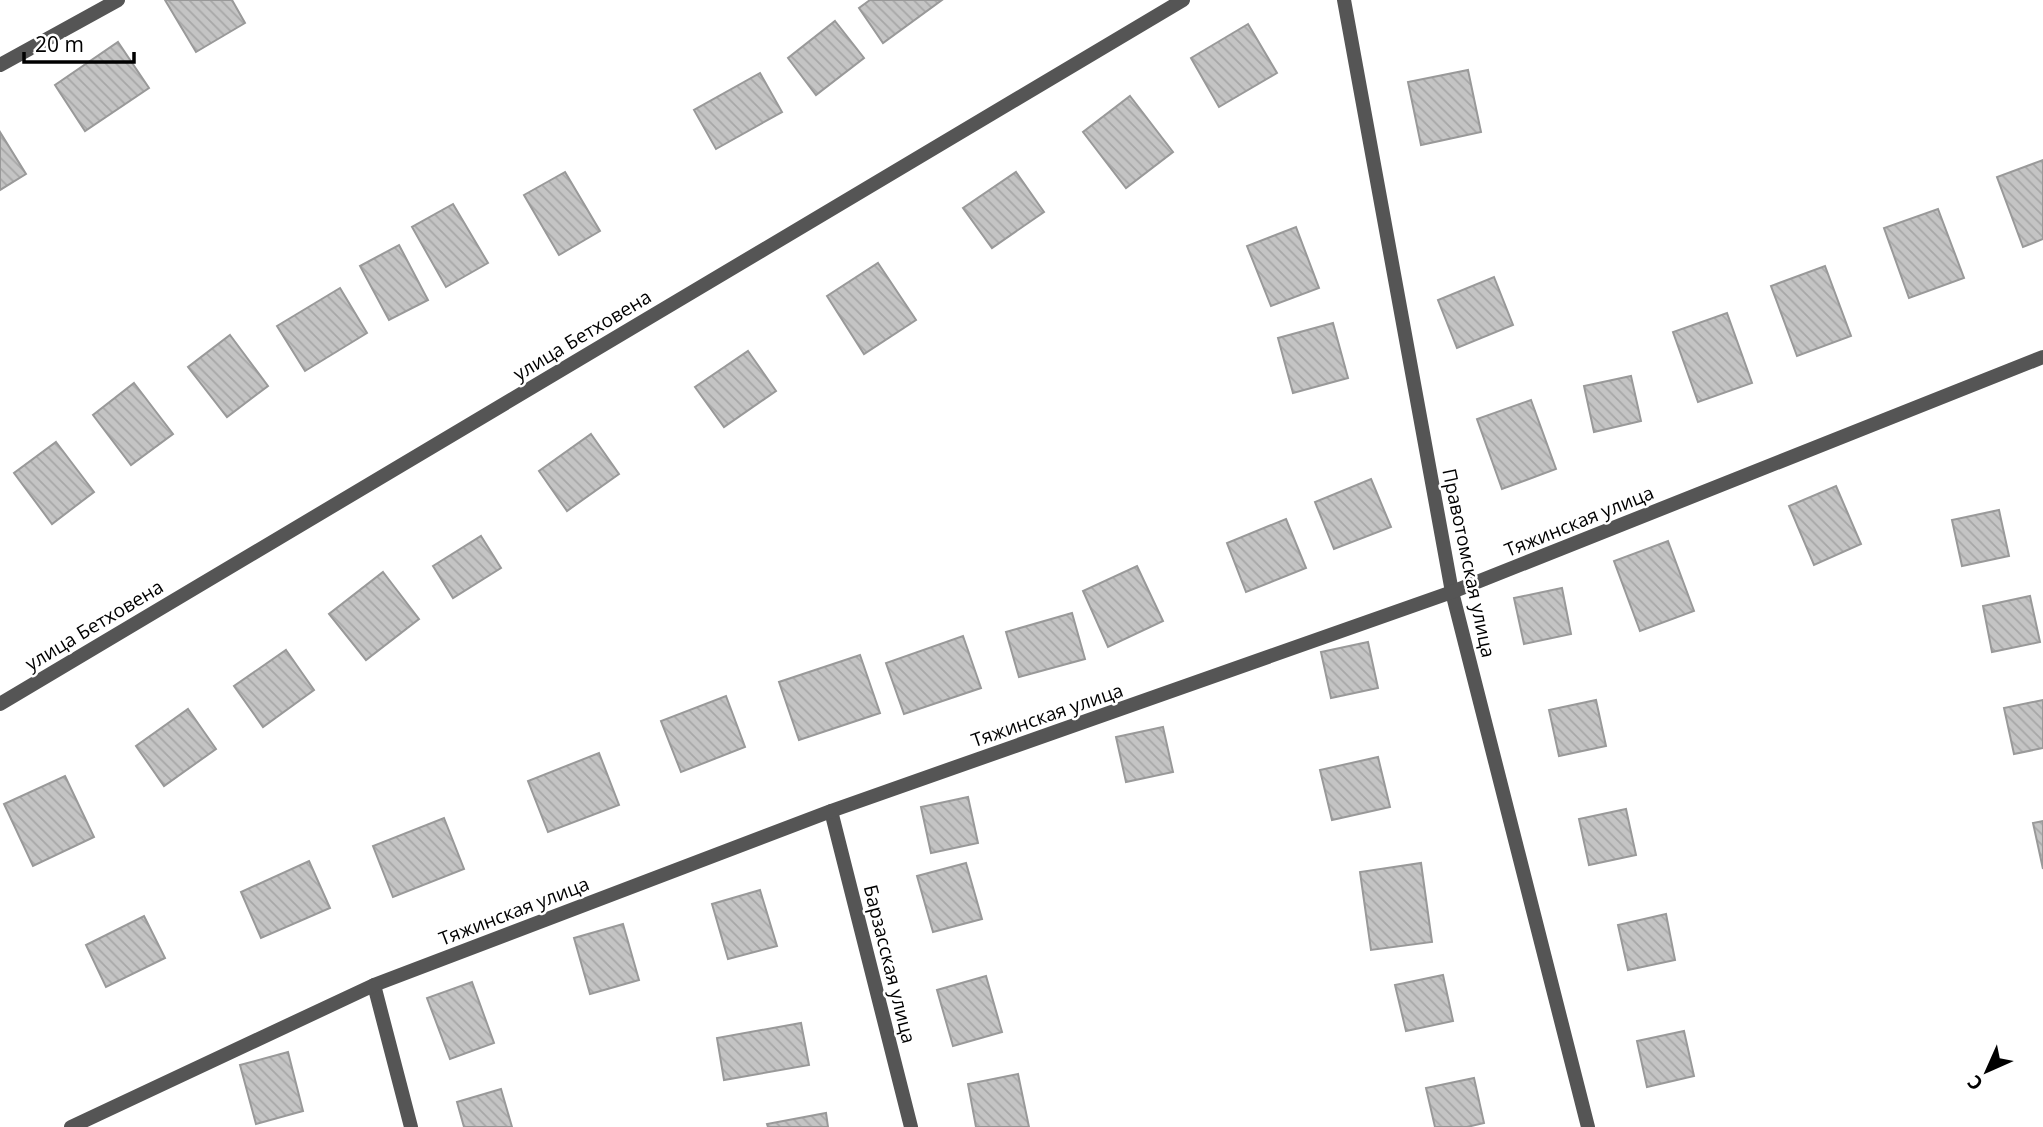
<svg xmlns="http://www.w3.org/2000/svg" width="2043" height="1127" viewBox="0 0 2043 1127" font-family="'Open Sans',sans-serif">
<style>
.building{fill:url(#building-back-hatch);stroke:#999;stroke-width:2}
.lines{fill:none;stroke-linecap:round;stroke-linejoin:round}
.street{stroke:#555;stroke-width:14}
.labels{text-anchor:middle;stroke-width:5;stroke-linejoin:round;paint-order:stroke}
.street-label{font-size:19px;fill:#000;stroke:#fff}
</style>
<defs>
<pattern id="building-back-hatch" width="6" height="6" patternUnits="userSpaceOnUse" patternTransform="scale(1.75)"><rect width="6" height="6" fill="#c4c4c4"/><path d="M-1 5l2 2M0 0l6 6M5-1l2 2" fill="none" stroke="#a7a7a7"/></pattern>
</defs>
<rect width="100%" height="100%" fill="#fff"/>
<g class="building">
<polygon points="165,0 232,0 245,23 196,52"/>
<polygon points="870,0 942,0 883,43 859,8"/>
<polygon points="835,21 864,58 816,95 788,58"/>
<polygon points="1248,24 1277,73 1219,107 1191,58"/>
<polygon points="118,42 149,88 85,131 55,85"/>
<polygon points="1468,70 1481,132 1421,145 1408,82"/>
<polygon points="760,73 782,112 716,149 694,110"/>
<polygon points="1130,96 1173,152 1126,188 1083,132"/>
<polygon points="0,132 26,174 0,190"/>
<polygon points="2043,160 2043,239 2023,247 1997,177"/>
<polygon points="565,172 600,231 559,255 524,195"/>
<polygon points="1016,172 1044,212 992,248 963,208"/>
<polygon points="453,204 488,263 446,287 412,227"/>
<polygon points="1938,209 1964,278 1909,298 1884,228"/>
<polygon points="1296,227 1319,288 1271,306 1247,246"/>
<polygon points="399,245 428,300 389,320 360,266"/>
<polygon points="878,263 916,320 864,354 827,296"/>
<polygon points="1825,266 1851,336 1797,356 1771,286"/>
<polygon points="1494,277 1513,325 1457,348 1438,300"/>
<polygon points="340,288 367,333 305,371 277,326"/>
<polygon points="1727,313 1752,383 1698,402 1673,332"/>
<polygon points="1333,323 1348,378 1293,393 1278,338"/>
<polygon points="230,335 268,386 227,417 188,367"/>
<polygon points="748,351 776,391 724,427 695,387"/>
<polygon points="1631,376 1641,421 1594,432 1584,386"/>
<polygon points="134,383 173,434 131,465 93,415"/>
<polygon points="1531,400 1556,469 1502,489 1477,419"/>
<polygon points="591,434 619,474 567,511 539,471"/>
<polygon points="56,442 94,492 52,524 14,473"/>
<polygon points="1371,479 1391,527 1334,549 1315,502"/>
<polygon points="1836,486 1861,544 1814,565 1789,506"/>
<polygon points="1999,510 2009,556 1962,566 1952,520"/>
<polygon points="1286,519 1306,568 1246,592 1227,543"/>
<polygon points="481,536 501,568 453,598 433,566"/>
<polygon points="1668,541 1694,611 1640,631 1614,561"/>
<polygon points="1137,566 1163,621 1108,647 1083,591"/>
<polygon points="383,572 419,619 366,660 329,614"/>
<polygon points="1562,588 1571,634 1524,644 1514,598"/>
<polygon points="2030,596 2040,642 1992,652 1983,606"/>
<polygon points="1072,613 1085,659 1019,677 1006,632"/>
<polygon points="963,636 981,688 904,714 886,663"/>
<polygon points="1368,642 1378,688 1331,698 1321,652"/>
<polygon points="286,650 314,690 263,727 234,686"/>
<polygon points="860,655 880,713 799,740 779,682"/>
<polygon points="726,696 745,747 681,772 661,721"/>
<polygon points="1596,700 1606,746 1559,756 1549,710"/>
<polygon points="2043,700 2043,748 2014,754 2004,708"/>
<polygon points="188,709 216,749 164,786 136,746"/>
<polygon points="1163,727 1173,772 1126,782 1116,737"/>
<polygon points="599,753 619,805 548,832 528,781"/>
<polygon points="1378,757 1390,807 1332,820 1320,770"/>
<polygon points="65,776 94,837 33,866 4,804"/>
<polygon points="968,797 978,843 931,853 921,807"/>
<polygon points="1626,809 1636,855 1589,865 1579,819"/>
<polygon points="444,818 464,869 393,897 373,846"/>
<polygon points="2043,821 2043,869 2033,823"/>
<polygon points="309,861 330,908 261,938 241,892"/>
<polygon points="966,863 982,919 933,932 917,876"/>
<polygon points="1421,863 1432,942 1371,950 1360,872"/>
<polygon points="760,890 777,946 728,959 712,904"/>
<polygon points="1666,914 1675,960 1628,970 1618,925"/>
<polygon points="144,916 165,958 106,987 86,945"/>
<polygon points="623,924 639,980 590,994 574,938"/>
<polygon points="1443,975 1453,1021 1406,1031 1395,985"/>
<polygon points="986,976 1002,1032 953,1046 937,990"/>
<polygon points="472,982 494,1043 450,1059 427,998"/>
<polygon points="801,1023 809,1065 724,1080 717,1038"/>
<polygon points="1684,1031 1694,1076 1647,1087 1637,1041"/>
<polygon points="288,1052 303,1111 256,1124 240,1065"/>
<polygon points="1018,1074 1029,1127 976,1127 968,1084"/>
<polygon points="1474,1078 1484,1123 1467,1127 1435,1127 1426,1088"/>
<polygon points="501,1089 512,1127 464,1127 457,1102"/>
<polygon points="826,1113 828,1127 768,1127 767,1124"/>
</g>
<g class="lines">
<g class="street">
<polyline points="1344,0 1452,592 1588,1127"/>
<polyline points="0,65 118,0"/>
<polyline points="0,704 1183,0"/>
<polyline points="831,811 911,1127"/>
<polyline points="374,985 411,1127"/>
<polyline points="71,1127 374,985 831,811 1452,592 2043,357"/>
</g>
</g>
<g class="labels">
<g class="street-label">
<text transform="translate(582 335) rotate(-31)" y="7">улица Бетховена</text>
<text transform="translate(1579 521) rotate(-22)" y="7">Тяжинская улица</text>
<text transform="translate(1469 563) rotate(78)" y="7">Правотомская улица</text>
<text transform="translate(94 625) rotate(-31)" y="7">улица Бетховена</text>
<text transform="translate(1047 715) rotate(-19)" y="7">Тяжинская улица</text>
<text transform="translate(514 911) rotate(-21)" y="7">Тяжинская улица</text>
<text transform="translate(890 964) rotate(76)" y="7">Барзасская улица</text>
</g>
</g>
<g transform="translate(1987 1071) rotate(225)" stroke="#ffffff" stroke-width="5" paint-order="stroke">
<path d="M0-5L12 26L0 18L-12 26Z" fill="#000000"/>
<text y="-10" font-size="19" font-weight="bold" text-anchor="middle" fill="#000000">С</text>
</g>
<path d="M24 52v10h110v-10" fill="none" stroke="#000000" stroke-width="3.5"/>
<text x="35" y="52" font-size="21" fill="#000000" stroke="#ffffff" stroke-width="5" paint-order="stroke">20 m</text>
</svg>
